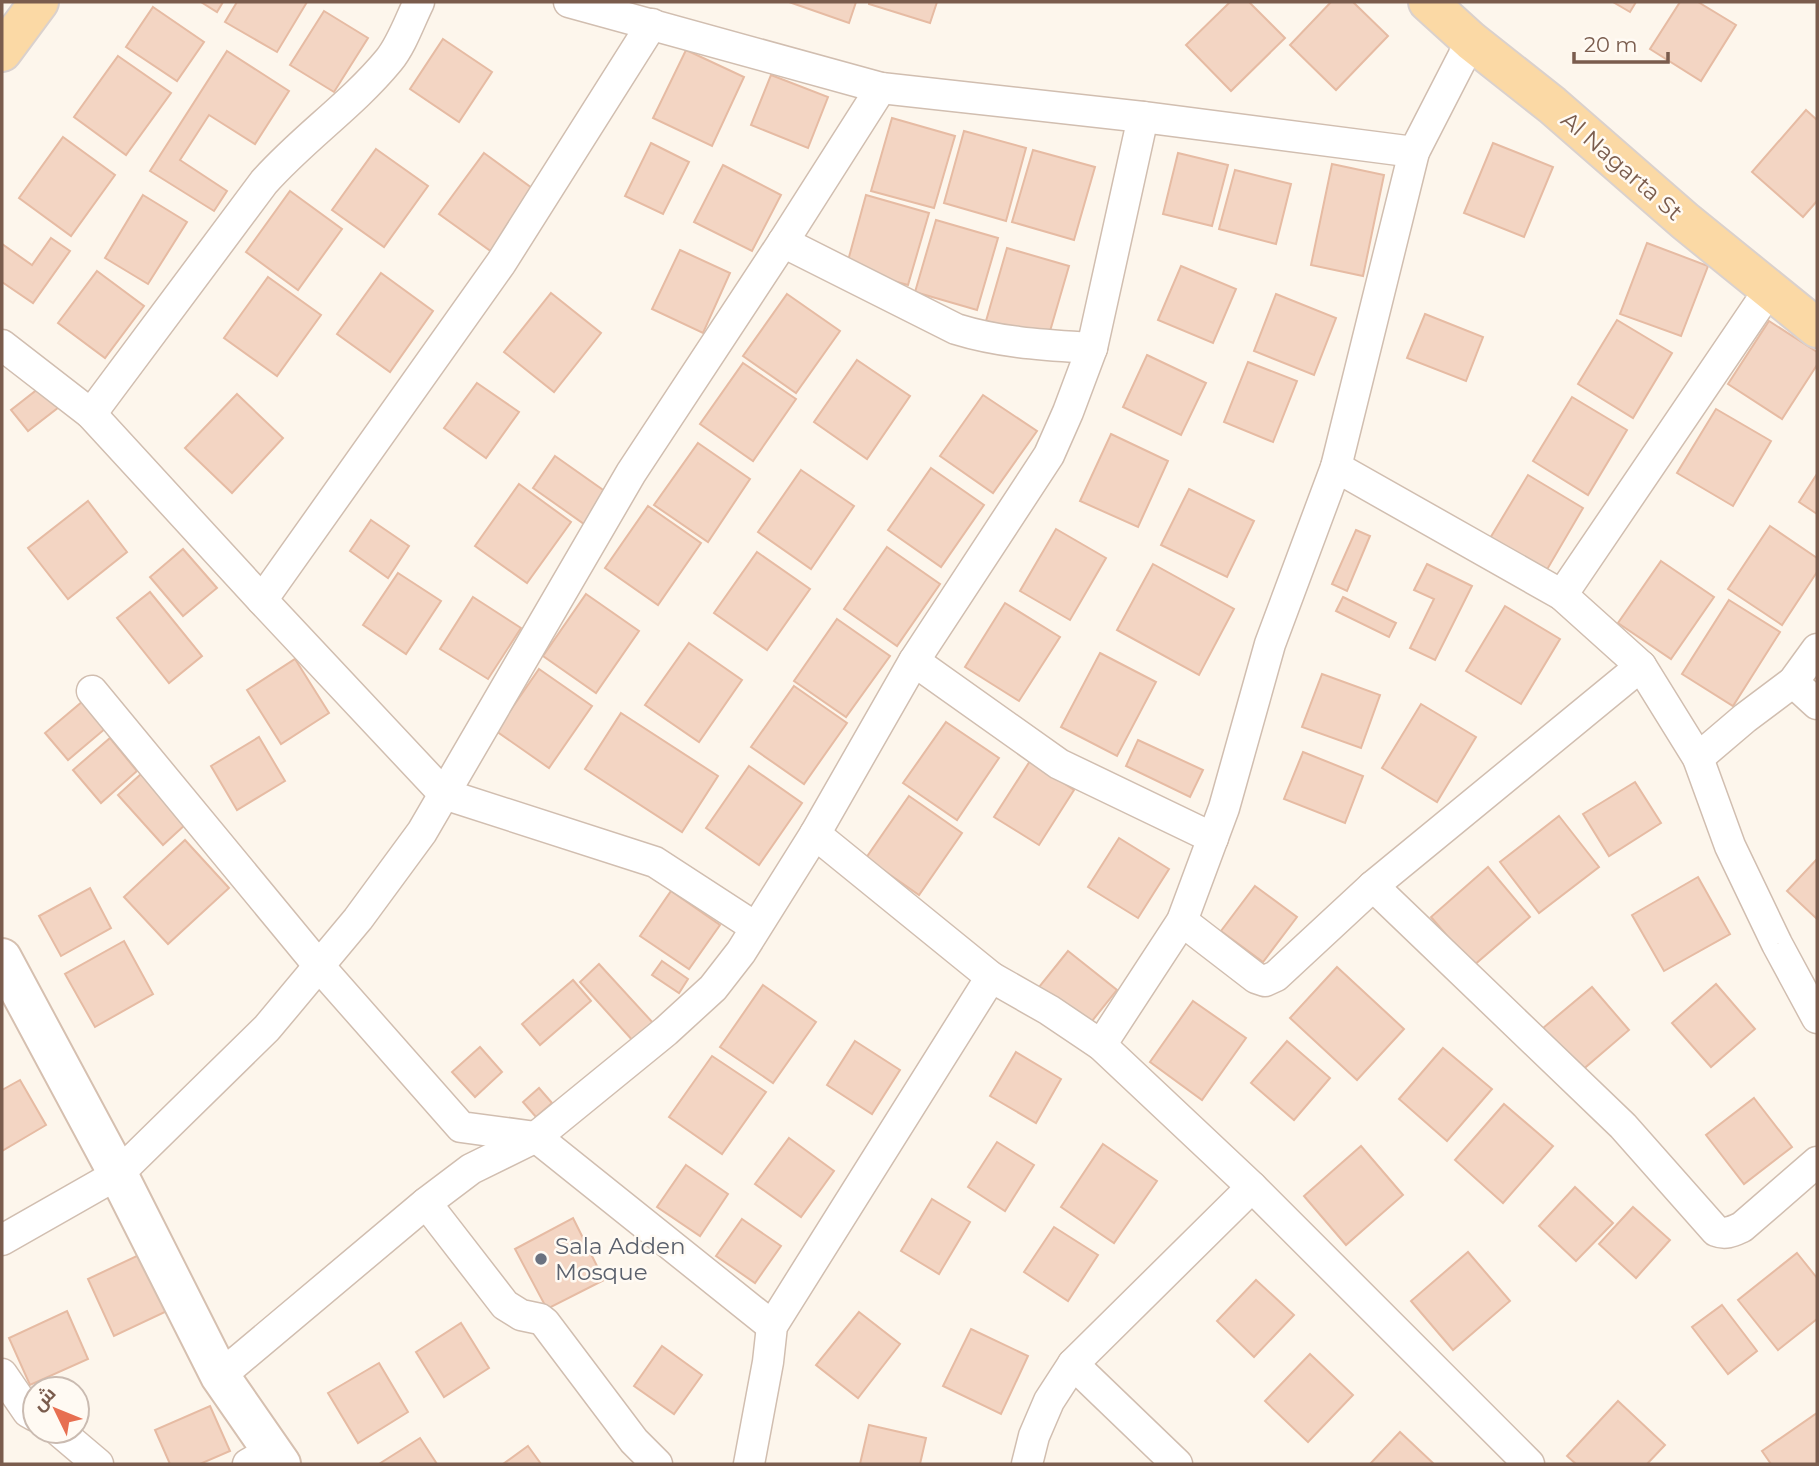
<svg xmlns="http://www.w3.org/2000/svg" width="1819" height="1466" viewBox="0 0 1819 1466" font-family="Montserrat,Cairo,sans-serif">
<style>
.building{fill:#f3d5c3;stroke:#e6bba3;stroke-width:2}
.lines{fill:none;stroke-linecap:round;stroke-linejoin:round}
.minor-casing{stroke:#d1beb0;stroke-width:33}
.secondary-casing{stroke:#d6c0b0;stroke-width:42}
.primary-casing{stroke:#dad1cd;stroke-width:42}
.minor{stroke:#fff;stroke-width:30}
.secondary{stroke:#fff;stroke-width:38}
.primary{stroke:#fbd9a5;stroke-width:38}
.worship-dot{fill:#6b7280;stroke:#fffaf3;stroke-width:2.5}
.labels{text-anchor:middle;stroke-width:5;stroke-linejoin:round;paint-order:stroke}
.street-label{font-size:23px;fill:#7a5c4d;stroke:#fffaf3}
.worship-label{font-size:23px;fill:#5b616d;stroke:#fffaf3;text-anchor:start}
</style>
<rect width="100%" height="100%" fill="#fdf6ec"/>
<g class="building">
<polygon points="201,2 223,2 217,12"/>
<polygon points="237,2 307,2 277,52 225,22"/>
<polygon points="789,2 856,2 849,23"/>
<polygon points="869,2 937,2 930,23 869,4"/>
<polygon points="1230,2 1249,2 1285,38 1231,91 1186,45"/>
<polygon points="1331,2 1353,2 1388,36 1336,90 1290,45"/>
<polygon points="1613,2 1636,2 1630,12"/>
<polygon points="1680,2 1698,2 1736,25 1701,81 1650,49"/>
<polygon points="153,7 204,42 177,81 126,47"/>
<polygon points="324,11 368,38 334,92 290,65"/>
<polygon points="443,39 492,72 459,122 410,89"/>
<polygon points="686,50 744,77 712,146 653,118"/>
<polygon points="227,51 289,91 255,144 209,115 180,160 227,191 214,211 150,171"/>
<polygon points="118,56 171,93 126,155 74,117"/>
<polygon points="771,75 828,97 808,148 751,125"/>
<polygon points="1806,110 1817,120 1817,201 1803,217 1752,172"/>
<polygon points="892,118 955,136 934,208 871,191"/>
<polygon points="964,131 1026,148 1006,221 944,203"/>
<polygon points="63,137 115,175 71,236 19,198"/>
<polygon points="651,143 689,162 663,214 625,196"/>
<polygon points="1493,143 1553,167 1524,237 1464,213"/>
<polygon points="376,149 428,186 384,247 332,210"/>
<polygon points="1033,150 1095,167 1074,240 1012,222"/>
<polygon points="484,153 536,191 492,252 439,214"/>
<polygon points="1178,153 1228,165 1212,226 1163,214"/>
<polygon points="1332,164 1384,175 1363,276 1311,265"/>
<polygon points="723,165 781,195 752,251 694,222"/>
<polygon points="1235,170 1291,184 1276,244 1219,229"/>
<polygon points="290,191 342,229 298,290 246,252"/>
<polygon points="143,195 187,222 148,284 105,258"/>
<polygon points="866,195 929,213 908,285 846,268"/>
<polygon points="936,220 998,238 977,310 915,292"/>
<polygon points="51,238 70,251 33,303 2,282 2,244 32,265"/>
<polygon points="1647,243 1708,266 1681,336 1620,314"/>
<polygon points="1007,248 1069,266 1048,338 986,321"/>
<polygon points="680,250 730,273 703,333 652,309"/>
<polygon points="1181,266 1236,289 1213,343 1158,320"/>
<polygon points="97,271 144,306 105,358 58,323"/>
<polygon points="381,273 433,311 390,372 337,334"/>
<polygon points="268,277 321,315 277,376 224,338"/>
<polygon points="551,293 601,333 554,392 504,352"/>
<polygon points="787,294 840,331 796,393 743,356"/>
<polygon points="1276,294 1336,318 1314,375 1254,351"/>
<polygon points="1425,314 1483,337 1466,381 1407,358"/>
<polygon points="1617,320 1672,353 1633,418 1578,384"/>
<polygon points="1769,321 1817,352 1817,365 1782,419 1728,384"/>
<polygon points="1147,355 1206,383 1181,435 1123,407"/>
<polygon points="857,360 910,396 867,459 814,422"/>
<polygon points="1248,362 1297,381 1273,442 1224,422"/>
<polygon points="743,363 796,399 753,461 700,424"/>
<polygon points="477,383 519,412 486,458 444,428"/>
<polygon points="43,385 59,407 28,431 11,410"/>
<polygon points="237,394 283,438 232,493 185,448"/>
<polygon points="983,395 1037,431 993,493 940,456"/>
<polygon points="1572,397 1627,430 1588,495 1533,461"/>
<polygon points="1716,409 1771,441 1733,506 1677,473"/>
<polygon points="1111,434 1168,461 1138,527 1080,501"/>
<polygon points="698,443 750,479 708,542 654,505"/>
<polygon points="555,456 606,492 584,524 533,488"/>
<polygon points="931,468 984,505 941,567 888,530"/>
<polygon points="801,470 854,506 811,569 758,532"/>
<polygon points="1817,474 1817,514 1799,502"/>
<polygon points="1528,475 1583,508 1545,573 1489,540"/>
<polygon points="519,484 571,522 527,583 475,546"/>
<polygon points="1189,489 1254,521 1227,577 1161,545"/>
<polygon points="88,501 127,552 68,599 28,548"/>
<polygon points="648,506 701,543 658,605 605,568"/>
<polygon points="371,520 409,546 388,578 350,551"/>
<polygon points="1770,526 1817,558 1817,572 1782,625 1728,589"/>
<polygon points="1056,529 1106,558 1070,620 1020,591"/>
<polygon points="1356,530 1370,536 1347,591 1332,584"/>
<polygon points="887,547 940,584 897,646 844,609"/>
<polygon points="183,549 217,588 183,616 150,577"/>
<polygon points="757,552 810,589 767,650 714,613"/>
<polygon points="1661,561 1714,597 1671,659 1618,623"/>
<polygon points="1153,564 1234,609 1199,675 1117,630"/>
<polygon points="1427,564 1472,586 1435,660 1410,648 1434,599 1414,590"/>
<polygon points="398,573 441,601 406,654 363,625"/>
<polygon points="150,592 202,656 169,683 117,618"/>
<polygon points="586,594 639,631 596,693 543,656"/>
<polygon points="473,597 521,628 488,679 440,649"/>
<polygon points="1343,597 1396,623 1389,637 1336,611"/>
<polygon points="1729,600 1780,632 1733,706 1682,674"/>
<polygon points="1005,603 1060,637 1019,701 965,667"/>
<polygon points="1505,606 1560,639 1521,704 1466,671"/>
<polygon points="837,619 890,656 846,717 794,681"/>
<polygon points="689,643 742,680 699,742 645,705"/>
<polygon points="1100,653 1156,682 1117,756 1061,727"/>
<polygon points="295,659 329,713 281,744 247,690"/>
<polygon points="539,669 592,706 549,768 496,731"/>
<polygon points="1322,674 1380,695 1361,748 1302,727"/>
<polygon points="794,686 847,723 804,784 751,747"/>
<polygon points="83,701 106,728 68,760 45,733"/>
<polygon points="1421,704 1476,737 1437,802 1382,768"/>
<polygon points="621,713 718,776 682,832 585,769"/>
<polygon points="946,722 999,758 957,820 903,783"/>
<polygon points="259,737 285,781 237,810 211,766"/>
<polygon points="110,738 137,771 101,803 73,770"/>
<polygon points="1138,740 1203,770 1190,797 1126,766"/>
<polygon points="1303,752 1363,776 1345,823 1284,799"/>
<polygon points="1030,761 1074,790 1039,845 994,817"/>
<polygon points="749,766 802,803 759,865 706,828"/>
<polygon points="141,774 186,824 163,845 118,795"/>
<polygon points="1635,782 1661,823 1609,856 1583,814"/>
<polygon points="909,796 962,833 919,895 866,858"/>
<polygon points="1559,816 1599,867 1539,913 1500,862"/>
<polygon points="1119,838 1169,869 1138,918 1088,887"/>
<polygon points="185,840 229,888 168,944 124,897"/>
<polygon points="1817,859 1817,919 1787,891"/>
<polygon points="1488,867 1530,917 1473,966 1431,917"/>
<polygon points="1698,877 1730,934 1664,971 1632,915"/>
<polygon points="1255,886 1297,917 1263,962 1221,931"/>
<polygon points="90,888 111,928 61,956 39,916"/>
<polygon points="671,891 720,925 689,969 640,936"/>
<polygon points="124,941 153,994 95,1027 65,974"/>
<polygon points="1068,951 1117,990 1088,1026 1039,987"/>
<polygon points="662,961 688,979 679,993 652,975"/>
<polygon points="599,964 654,1024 634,1042 580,982"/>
<polygon points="1337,967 1404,1029 1357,1080 1290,1018"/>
<polygon points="573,980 591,1001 540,1045 522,1024"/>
<polygon points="1716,984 1755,1029 1711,1067 1672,1023"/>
<polygon points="763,985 816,1022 773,1083 720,1047"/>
<polygon points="1592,987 1629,1030 1580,1072 1543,1028"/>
<polygon points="1193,1001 1246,1038 1202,1100 1150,1062"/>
<polygon points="855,1041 900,1070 872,1114 827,1085"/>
<polygon points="1287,1041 1330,1078 1294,1120 1251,1083"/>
<polygon points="480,1047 502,1072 475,1097 452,1072"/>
<polygon points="1443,1048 1492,1089 1447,1141 1399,1099"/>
<polygon points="1016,1052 1061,1079 1036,1123 990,1096"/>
<polygon points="712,1056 766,1092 722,1154 669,1117"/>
<polygon points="20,1080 46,1125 2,1151 2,1090"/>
<polygon points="539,1088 552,1103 536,1117 523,1102"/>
<polygon points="1754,1098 1792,1147 1744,1184 1706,1135"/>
<polygon points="1504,1104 1553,1146 1503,1203 1455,1160"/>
<polygon points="789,1138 834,1171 801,1217 755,1184"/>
<polygon points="997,1142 1034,1165 1005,1211 968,1187"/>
<polygon points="1103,1144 1157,1181 1114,1243 1061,1207"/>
<polygon points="1361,1146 1403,1195 1346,1245 1304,1196"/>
<polygon points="686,1165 728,1194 700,1236 657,1207"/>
<polygon points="1575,1187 1613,1223 1576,1261 1539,1226"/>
<polygon points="932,1199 970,1222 939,1274 901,1251"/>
<polygon points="1633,1207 1670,1240 1636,1278 1599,1244"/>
<polygon points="573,1218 604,1280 547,1309 515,1249"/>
<polygon points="742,1219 781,1246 755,1283 716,1256"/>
<polygon points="1054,1227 1098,1255 1068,1301 1024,1272"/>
<polygon points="1468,1252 1510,1301 1453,1350 1411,1301"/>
<polygon points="1797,1253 1817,1278 1817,1319 1778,1350 1738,1300"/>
<polygon points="141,1254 167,1311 114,1336 88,1279"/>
<polygon points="1256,1280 1294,1315 1254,1357 1217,1321"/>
<polygon points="1722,1305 1757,1351 1728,1374 1692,1327"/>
<polygon points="67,1311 88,1359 30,1385 9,1338"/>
<polygon points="859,1312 900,1344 858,1398 816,1365"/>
<polygon points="461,1323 489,1368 444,1397 416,1352"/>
<polygon points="971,1329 1028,1356 1001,1414 943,1386"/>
<polygon points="662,1346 702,1375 674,1414 634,1386"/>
<polygon points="1310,1354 1353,1395 1308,1442 1265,1401"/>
<polygon points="379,1363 408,1412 358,1443 328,1393"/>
<polygon points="1618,1401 1665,1445 1647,1464 1576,1464 1567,1456"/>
<polygon points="210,1406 230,1451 200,1464 170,1464 155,1430"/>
<polygon points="1817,1413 1817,1464 1771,1464 1762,1451"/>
<polygon points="869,1425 926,1438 920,1464 860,1464"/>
<polygon points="1400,1432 1434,1464 1370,1464"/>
<polygon points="420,1438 437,1464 379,1464"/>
<polygon points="528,1446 541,1464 503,1464"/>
</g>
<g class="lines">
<defs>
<g id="minor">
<polyline points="569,2 881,88 1143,117 1414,152"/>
<path d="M783 242 956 329C1001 343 1045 345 1092 348"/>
<polyline points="2,345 91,414 262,600 444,794 655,862 755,927"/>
<path d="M91 414 264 182C303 138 352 105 389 60 402 44 410 20 419 2"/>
<polyline points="1336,467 1562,595 1641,666 1698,758 1730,846 1777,944 1817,1018"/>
<polyline points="1562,595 1769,290"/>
<polyline points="262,600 501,263 652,24"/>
<polyline points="914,661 1059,764 1213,838"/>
<polyline points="1793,682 1817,704"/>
<polyline points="92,691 319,966 461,1127 536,1137 772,1326"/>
<polyline points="1698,758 1745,718 1793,682 1817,649"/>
<polyline points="815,834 991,977 1049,1010 1101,1045 1252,1187 1529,1464"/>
<path d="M1373 886 1623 1126 1716 1231C1726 1235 1733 1231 1742 1227L1817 1162"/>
<polyline points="1182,921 1256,978 1265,981 1276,976 1373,886 1641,666"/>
<polyline points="1101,1045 1182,921 1224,808 1270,644 1336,467 1414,152 1471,41"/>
<polyline points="426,1203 505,1305 521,1315 540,1319 545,1323 634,1441 657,1464"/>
<polyline points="2,1240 118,1174 267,1028 358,919 422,832 631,473 783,242 881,88"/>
<polyline points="1073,1364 1177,1464"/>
<polyline points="2,1374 28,1412 35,1416"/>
<polyline points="220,1376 426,1203 471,1169 536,1137 666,1031 713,988 741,952 815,834 914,661 1049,455 1068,412 1092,348 1143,117"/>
<polyline points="59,1431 98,1464"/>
<polyline points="248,1464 271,1451"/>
<polyline points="749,1464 768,1362 772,1326 991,977"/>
<polyline points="1027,1464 1034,1436 1049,1401 1073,1364 1252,1187"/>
</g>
<polyline id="secondary" points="2,958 118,1174 220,1376 281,1464"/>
<g id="primary">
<polyline points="1428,2 1471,41 1552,105 1685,221 1817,328"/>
<polyline points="2,52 39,2"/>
</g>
</defs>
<use href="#minor" class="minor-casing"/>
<use href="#secondary" class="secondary-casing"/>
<use href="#primary" class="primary-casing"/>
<use href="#minor" class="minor"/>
<use href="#secondary" class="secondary"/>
<use href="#primary" class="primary"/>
</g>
<circle class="worship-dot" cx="541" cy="1259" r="7"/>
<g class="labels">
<g class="street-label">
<text transform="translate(1622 166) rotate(41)" y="8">Al Nagarta St</text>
</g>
<g class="worship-label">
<text x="555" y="1254">Sala Adden<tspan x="555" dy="26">Mosque</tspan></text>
</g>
</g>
<rect width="1819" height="1466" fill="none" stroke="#7a5c4d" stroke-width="7"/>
<g transform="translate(56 1410) rotate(313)"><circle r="33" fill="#fffaf3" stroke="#cabbb1" stroke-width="2"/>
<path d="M0-5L12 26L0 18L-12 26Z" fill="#e76f51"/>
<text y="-10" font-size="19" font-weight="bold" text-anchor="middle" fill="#7a5c4d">ش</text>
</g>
<path d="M1574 52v10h94v-10" fill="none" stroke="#7a5c4d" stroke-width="3.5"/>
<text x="1584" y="52" font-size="21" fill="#7a5c4d" stroke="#fffaf3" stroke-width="5" paint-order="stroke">20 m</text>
</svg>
